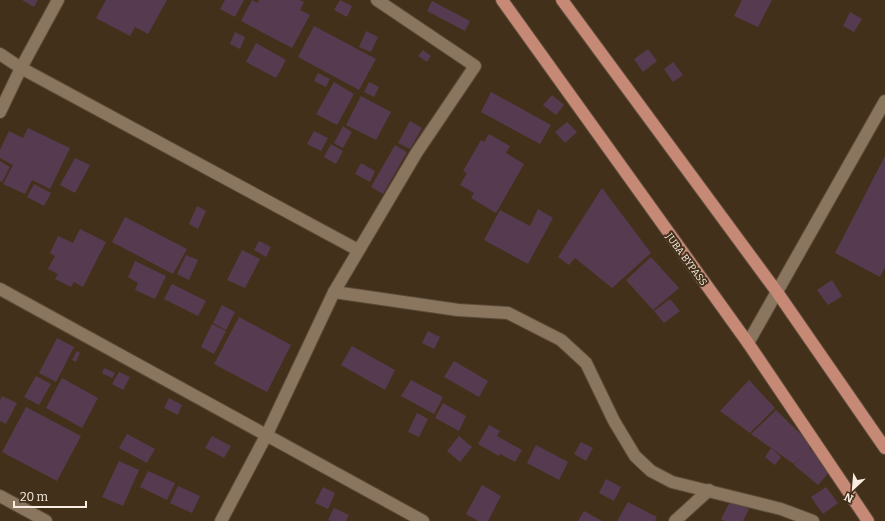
<svg xmlns="http://www.w3.org/2000/svg" width="885" height="521" viewBox="0 0 885 521" font-family="Bitter,serif">
<style>
.building{fill:#563b50}
.lines{fill:none;stroke-linecap:round;stroke-linejoin:round}
.minor-casing{stroke:#5a4b38;stroke-width:14}
.major-casing{stroke:#5a4b38;stroke-width:14}
.minor{stroke:#8a765f;stroke-width:12}
.major{stroke:#c58976;stroke-width:12}
.labels{text-anchor:middle;stroke-width:4;stroke-linejoin:round;paint-order:stroke}
.street-label{font-size:10px;fill:#f8ede0;stroke:#42301b}
</style>
<rect width="100%" height="100%" fill="#42301b"/>
<g class="building">
<polygon points="22,0 38,0 34,7"/>
<polygon points="106,0 167,0 148,34 135,27 130,36 96,18"/>
<polygon points="225,0 244,0 235,17 220,9"/>
<polygon points="252,0 258,3 259,0 300,0 304,2 300,10 310,15 292,48 241,21"/>
<polygon points="340,0 352,6 347,17 334,10"/>
<polygon points="742,0 772,0 758,27 734,16"/>
<polygon points="432,1 470,21 465,31 427,11"/>
<polygon points="850,12 862,19 854,32 843,26"/>
<polygon points="314,26 376,59 359,90 298,57"/>
<polygon points="366,31 378,37 371,52 359,47"/>
<polygon points="235,32 245,37 240,49 230,44"/>
<polygon points="256,43 286,60 276,78 246,62"/>
<polygon points="648,49 657,61 643,72 634,59"/>
<polygon points="423,50 431,56 427,62 418,56"/>
<polygon points="673,62 683,75 673,82 664,69"/>
<polygon points="318,73 330,79 326,87 314,81"/>
<polygon points="334,82 354,94 337,125 316,114"/>
<polygon points="369,82 379,87 374,97 364,92"/>
<polygon points="491,92 551,125 540,144 481,112"/>
<polygon points="552,95 564,105 556,115 543,105"/>
<polygon points="361,96 391,112 376,140 346,125"/>
<polygon points="410,121 422,128 410,149 398,143"/>
<polygon points="567,122 577,132 565,143 555,132"/>
<polygon points="343,126 352,132 343,148 334,143"/>
<polygon points="28,128 70,148 50,189 32,180 25,194 3,184 13,165 0,158 0,150 9,131 23,138"/>
<polygon points="314,131 328,138 321,151 307,144"/>
<polygon points="489,134 510,146 506,153 524,164 496,213 471,198 474,193 460,185 467,173 463,171 481,140 484,142"/>
<polygon points="331,144 343,151 336,164 324,157"/>
<polygon points="395,145 407,152 383,194 371,187"/>
<polygon points="885,156 885,267 880,277 835,253"/>
<polygon points="75,158 90,165 75,193 60,185"/>
<polygon points="0,161 10,167 2,182 0,181"/>
<polygon points="361,163 375,171 370,182 355,174"/>
<polygon points="34,184 51,193 44,206 27,197"/>
<polygon points="602,188 651,253 612,288 575,258 569,265 558,257"/>
<polygon points="197,206 206,211 198,229 189,224"/>
<polygon points="538,209 553,218 528,264 484,240 500,210 530,226"/>
<polygon points="125,217 187,249 173,274 112,242"/>
<polygon points="80,229 106,242 83,287 74,282 71,287 55,279 58,274 48,269 55,256 50,253 58,236 73,243"/>
<polygon points="259,241 271,247 266,257 254,250"/>
<polygon points="242,250 260,259 245,288 227,280"/>
<polygon points="186,255 198,260 189,280 177,274"/>
<polygon points="651,257 679,288 653,310 626,280"/>
<polygon points="135,261 166,276 155,299 135,290 138,283 128,277"/>
<polygon points="832,280 842,296 828,305 817,290"/>
<polygon points="172,284 206,301 198,316 164,299"/>
<polygon points="670,299 680,311 664,323 654,311"/>
<polygon points="222,305 235,312 226,330 213,323"/>
<polygon points="239,317 291,345 267,392 214,364"/>
<polygon points="212,324 226,331 214,354 201,347"/>
<polygon points="428,331 440,337 434,349 422,343"/>
<polygon points="57,338 74,347 56,382 39,373"/>
<polygon points="352,346 395,370 385,390 341,365"/>
<polygon points="77,351 80,353 76,362 72,360"/>
<polygon points="454,361 488,381 479,397 444,377"/>
<polygon points="104,368 115,373 112,378 102,373"/>
<polygon points="119,372 130,377 123,390 112,384"/>
<polygon points="36,376 51,384 39,405 24,397"/>
<polygon points="62,378 98,398 82,428 46,408"/>
<polygon points="411,380 443,397 434,414 401,396"/>
<polygon points="749,380 775,408 750,433 720,411"/>
<polygon points="2,396 17,403 6,424 0,421 0,400"/>
<polygon points="169,398 182,405 178,415 164,408"/>
<polygon points="443,403 466,416 459,431 435,418"/>
<polygon points="26,407 81,436 57,481 2,452"/>
<polygon points="776,410 812,445 809,448 832,469 818,485 794,465 802,456 794,464 751,434"/>
<polygon points="417,413 428,419 419,437 408,432"/>
<polygon points="489,425 500,431 497,436 522,450 515,462 500,454 499,456 478,444"/>
<polygon points="127,434 155,449 147,463 119,448"/>
<polygon points="212,436 231,446 224,458 205,448"/>
<polygon points="459,436 472,447 460,462 447,451"/>
<polygon points="581,442 593,448 586,461 574,454"/>
<polygon points="536,445 568,462 559,480 527,463"/>
<polygon points="771,448 781,457 775,465 765,457"/>
<polygon points="119,461 139,470 123,506 102,497"/>
<polygon points="148,471 175,483 167,500 140,487"/>
<polygon points="606,479 621,487 614,501 599,493"/>
<polygon points="482,485 501,496 488,521 478,521 466,514"/>
<polygon points="178,486 200,496 192,513 170,503"/>
<polygon points="323,487 335,493 328,509 315,503"/>
<polygon points="826,487 838,503 823,514 811,497"/>
<polygon points="731,500 749,509 743,521 724,521 721,519"/>
<polygon points="628,502 657,517 655,521 617,521"/>
<polygon points="334,508 349,515 346,521 332,521 328,520"/>
<polygon points="584,511 602,521 578,521"/>
</g>
<g class="lines">
<defs>
<g id="minor">
<polyline points="0,54 21,68 358,250"/>
<polyline points="0,112 21,68 58,0"/>
<polyline points="0,289 423,521"/>
<polyline points="334,292 458,310 508,313 561,340 586,363 614,421 635,456 651,471 672,482 781,509 813,521"/>
<polyline points="748,343 885,101"/>
<polyline points="0,496 46,521"/>
<polyline points="221,521 267,434 334,292 417,152 475,66 377,0"/>
<polyline points="675,521 709,490"/>
</g>
<g id="major">
<polyline points="502,0 748,343 868,521"/>
<polyline points="562,0 777,292 885,448"/>
</g>
</defs>
<use href="#minor" class="minor-casing"/>
<use href="#major" class="major-casing"/>
<use href="#minor" class="minor"/>
<use href="#major" class="major"/>
</g>
<g class="labels">
<g class="street-label">
<text transform="translate(687 259) rotate(54)" y="4">JUBA BYPASS</text>
</g>
</g>
<g transform="translate(853 489) rotate(206)" stroke="#42301b" stroke-width="3" paint-order="stroke">
<path d="M0-3L7 15L0 10L-7 15Z" fill="#f8ede0"/>
<text y="-6" font-size="11" font-weight="bold" text-anchor="middle" fill="#f8ede0">N</text>
</g>
<path d="M14 501v6h72v-6" fill="none" stroke="#f8ede0" stroke-width="2"/>
<text x="20" y="501" font-size="12" fill="#f8ede0" stroke="#42301b" stroke-width="3" paint-order="stroke">20 m</text>
</svg>
